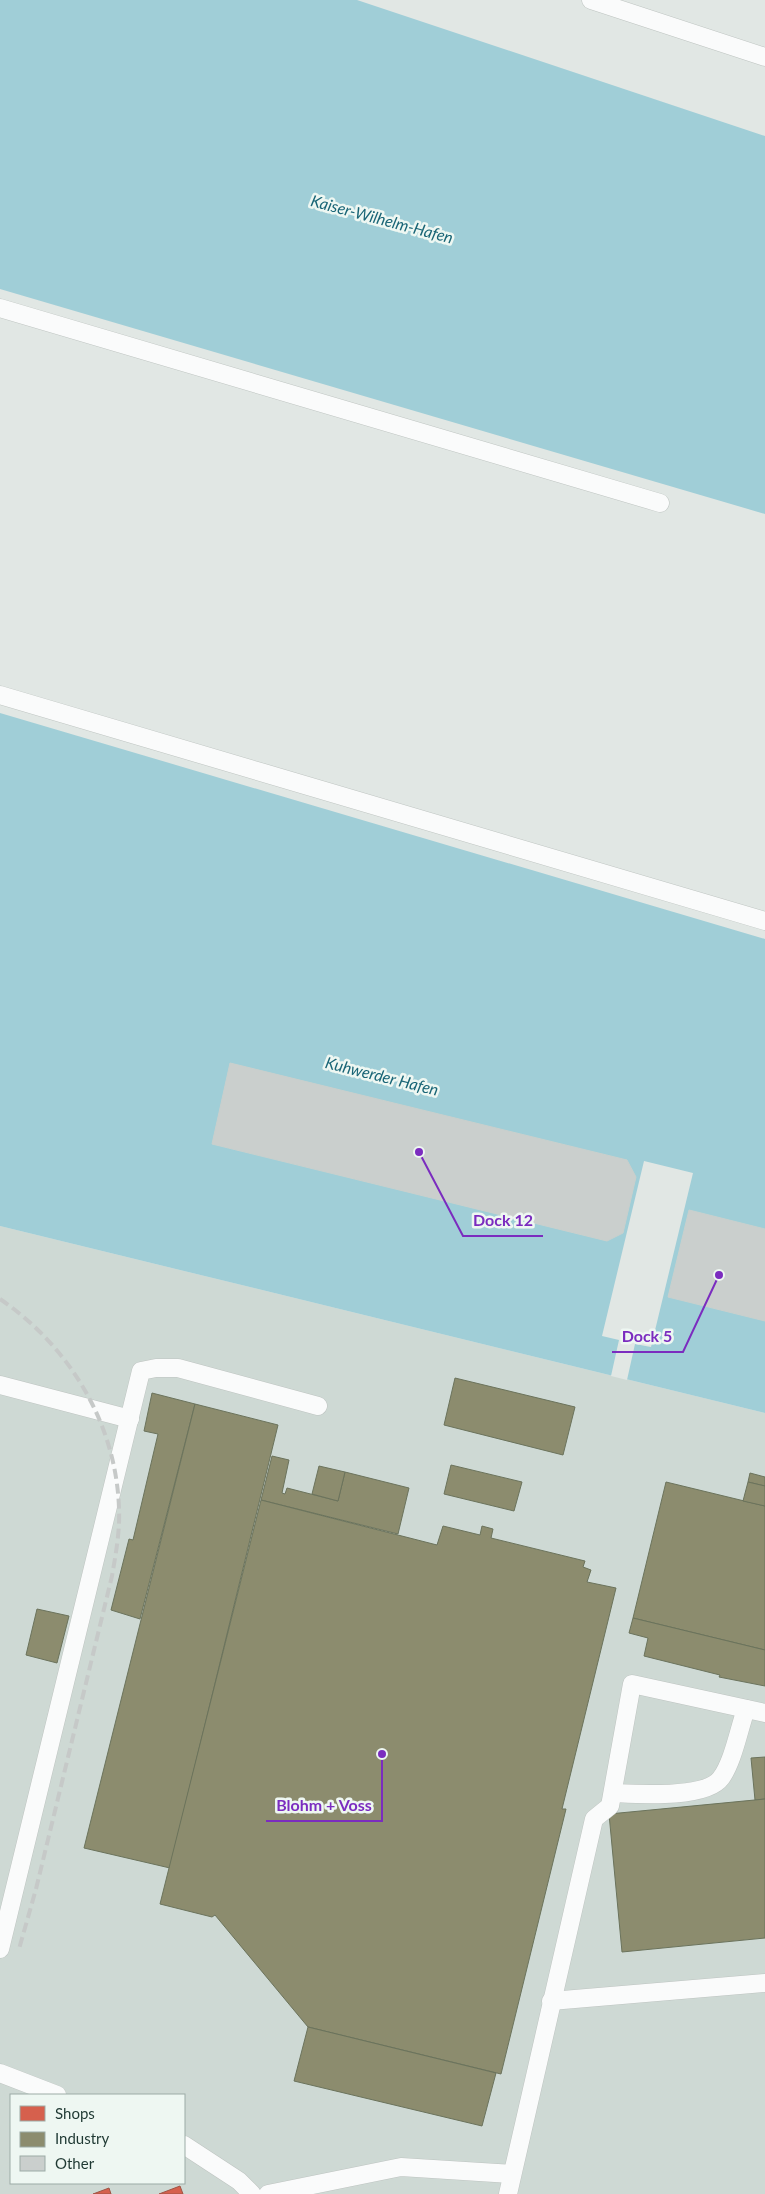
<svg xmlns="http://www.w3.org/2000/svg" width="765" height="2194" viewBox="0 0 765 2194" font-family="Lato,sans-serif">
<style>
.built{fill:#ced9d4;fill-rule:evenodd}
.water{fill:#a0ced7}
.pier{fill:#e1e7e4}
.shops{fill:#d6604d;stroke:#9f5445}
.industry{fill:#8c8c6e;stroke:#6b735c}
.building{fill:#cacfcd;stroke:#c9d0cd}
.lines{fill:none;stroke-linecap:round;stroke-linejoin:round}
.minor-casing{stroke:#bec4c1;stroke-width:19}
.minor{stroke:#fafbfb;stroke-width:18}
.rail{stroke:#c6c9c8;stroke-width:4;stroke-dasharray:10 5;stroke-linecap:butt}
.labels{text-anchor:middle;stroke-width:5;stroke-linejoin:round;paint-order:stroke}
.water-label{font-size:16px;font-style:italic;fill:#196576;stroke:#eef7f2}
.leader{fill:none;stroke:#7b2cbf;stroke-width:2}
.callout-dot{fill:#7b2cbf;stroke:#eef7f2;stroke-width:2}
.callout-label{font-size:16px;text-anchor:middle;font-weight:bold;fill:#7b2cbf;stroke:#eef7f2;stroke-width:5;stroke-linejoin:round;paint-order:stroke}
</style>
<rect width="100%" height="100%" fill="#e1e7e4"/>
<path class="built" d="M0 1226 765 1413V2194H0ZM11 2095H184V2183H11Z"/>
<g class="water">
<polygon points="0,0 357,0 765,136 765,514 0,289"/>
<polygon points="0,713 765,939 765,1413 0,1226"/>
</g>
<polygon class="pier" points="644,1161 693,1173 651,1347 635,1344 627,1380 611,1376 619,1340 602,1336"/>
<g class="shops">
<polygon points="180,2186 183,2194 159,2194"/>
<polygon points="109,2188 111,2194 93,2194"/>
</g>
<g class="industry">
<polygon points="455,1378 575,1407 563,1455 444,1425"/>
<polygon points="152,1393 195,1404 140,1619 111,1610 129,1539 133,1540 158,1434 144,1431"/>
<polygon points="195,1404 278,1425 170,1868 84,1848"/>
<polygon points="272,1456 289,1460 282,1493 285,1494 287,1488 338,1501 345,1472 409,1488 398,1534 261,1500"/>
<polygon points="451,1465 522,1482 514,1511 444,1494"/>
<polygon points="319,1466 345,1472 338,1501 312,1494"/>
<polygon points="750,1473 765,1477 765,1486 748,1482"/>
<polygon points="666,1482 765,1506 765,1650 633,1618"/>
<polygon points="748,1482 765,1486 765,1506 743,1501"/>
<polygon points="261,1500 437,1545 443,1526 480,1535 482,1526 493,1529 491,1538 585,1561 583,1567 591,1570 587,1582 616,1588 562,1809 566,1809 501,2074 308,2027 215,1915 212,1917 160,1904"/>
<polygon points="37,1609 69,1616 57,1663 26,1655"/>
<polygon points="633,1618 765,1650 765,1686 719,1677 720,1675 644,1656 648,1638 629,1633"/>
<polygon points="765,1757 765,1799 755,1800 751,1758"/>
<polygon points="765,1799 765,1938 622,1952 609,1814"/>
<polygon points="308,2027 496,2073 482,2126 294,2081"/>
</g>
<g class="building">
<polygon points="230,1063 627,1160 636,1177 623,1233 607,1241 212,1144"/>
<polygon points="689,1210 765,1229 765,1321 668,1297"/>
</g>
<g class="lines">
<defs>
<g id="minor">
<polyline points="591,0 765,57"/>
<polyline points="0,308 660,503"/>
<polyline points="0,695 765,921"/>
<polyline points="0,1385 130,1419"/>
<path d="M613 1793C637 1794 706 1799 721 1778 733 1762 739 1729 746 1709"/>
<polyline points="0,1949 141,1371 156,1368 178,1368 318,1406"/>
<polyline points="551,2001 765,1983"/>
<polyline points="0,2073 57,2095"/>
<polyline points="184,2145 239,2181 252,2194"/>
<polyline points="268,2194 401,2167 512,2174"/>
<polyline points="508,2194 594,1819 610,1806 632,1684 765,1713"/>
</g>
</defs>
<use href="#minor" class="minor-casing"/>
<use href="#minor" class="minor"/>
<path class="rail" d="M0 1299C69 1346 116 1423 119 1508 120 1531 116 1553 112 1576L36 1889 19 1949"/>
</g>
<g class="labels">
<g class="water-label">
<text transform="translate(382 219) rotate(15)" y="6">Kaiser-Wilhelm-Hafen</text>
<text transform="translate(382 1076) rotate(14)" y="6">Kuhwerder Hafen</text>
</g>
</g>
<path class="leader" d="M419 1152L463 1236H543M719 1275L683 1352H612M382 1754L382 1821H266"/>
<g class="callout-dot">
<circle cx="419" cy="1152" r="5"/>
<circle cx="719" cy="1275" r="5"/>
<circle cx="382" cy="1754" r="5"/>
</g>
<g class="callout-label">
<text x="503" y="1226">Dock 12</text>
<text x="647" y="1342">Dock 5</text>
<text x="324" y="1811">Blohm + Voss</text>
</g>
<rect x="10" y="2094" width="175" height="90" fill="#eef7f2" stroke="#9baba6"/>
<rect x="20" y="2106" width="25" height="15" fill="#d6604d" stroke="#9baba6"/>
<text x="55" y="2119" font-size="15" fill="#1f3933">Shops</text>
<rect x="20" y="2132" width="25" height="15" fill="#8c8c6e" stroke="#9baba6"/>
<text x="55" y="2144" font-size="15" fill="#1f3933">Industry</text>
<rect x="20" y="2156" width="25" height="15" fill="#cacfcd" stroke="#9baba6"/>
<text x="55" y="2169" font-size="15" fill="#1f3933">Other</text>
</svg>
